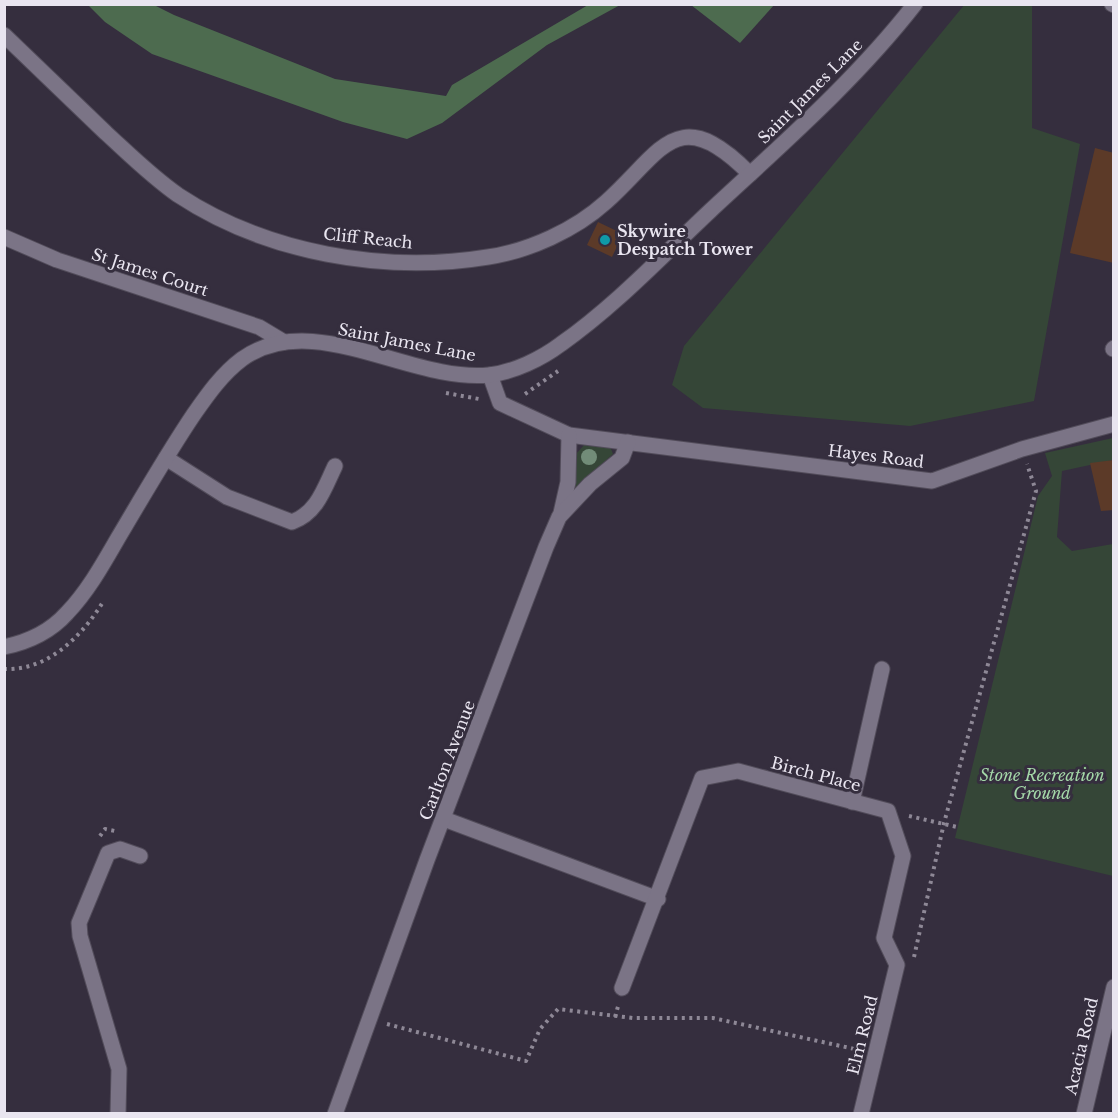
<svg xmlns="http://www.w3.org/2000/svg" width="1118" height="1118" viewBox="0 0 1118 1118" font-family="'Libre Baskerville',serif">
<style>
.green{fill:#354637}
.forest{fill:#4d6b4f}
.building{fill:#5c3a28}
.lines{fill:none;stroke-linecap:round;stroke-linejoin:round}
.minor-casing{stroke:#524c5a;stroke-width:17}
.path{stroke:#8e8896;stroke-width:4;stroke-dasharray:3 4.5;stroke-linecap:butt}
.minor{stroke:#7b7486;stroke-width:15}
.tree{fill:#728c78}
.culture-dot{fill:#0f9aa8;stroke:#352e3e;stroke-width:2}
.labels{text-anchor:middle;stroke-width:6;stroke-linejoin:round;paint-order:stroke}
.street-label{font-size:16px;fill:#e9e5f0;stroke:#352e3e}
.poi-label{font-size:16px;font-weight:bold;fill:#e9e5f0;stroke:#352e3e;text-anchor:start}
.park-label{font-size:16px;font-style:italic;fill:#a4d8a8;stroke:#352e3e}
</style>
<rect width="100%" height="100%" fill="#352e3e"/>
<g class="green">
<polygon points="965,4 1032,5 1032,128 1080,144 1034,401 910,426 703,408 672,385 684,346"/>
<polygon points="1113,438 1113,460 1062,471 1057,537 1072,551 1113,544 1113,876 955,838 1038,496 1052,476 1045,453"/>
<polygon points="585,444 610,446 613,454 575,488 576,454"/>
</g>
<g class="forest">
<polygon points="88,5 154,5 174,15 335,79 446,96 452,85 588,5 620,5 547,45 442,123 407,139 343,122 152,54 105,22"/>
<polygon points="691,5 774,5 740,43"/>
</g>
<g class="building">
<polygon points="1095,148 1114,153 1114,263 1070,253"/>
<polygon points="598,222 623,234 612,257 587,245"/>
<polygon points="1114,460 1114,510 1101,511 1090,463"/>
</g>
<g class="lines">
<defs>
<g id="minor">
<polyline points="1112,4 1114,5"/>
<path d="M4 35C38 68 72 100 106 133 129 154 152 177 178 195 266 253 384 274 488 257 529 251 575 230 606 202 662 152 677 100 750 174"/>
<polyline points="4,237 57,260 259,327 284,342"/>
<polyline points="1113,349 1114,348"/>
<polyline points="490,375 500,403 569,435 932,481 1022,449 1114,424"/>
<path d="M166 458 227 497 292 522C317 513 324 489 335 466"/>
<polyline points="561,513 568,482 569,435"/>
<path d="M4 647C28 642 51 631 67 613 88 591 103 564 118 538 143 496 167 454 194 414 208 394 222 374 242 359 313 308 411 383 489 375 514 372 541 359 561 344 615 306 662 256 710 211 781 145 855 81 915 4"/>
<polyline points="852,802 882,669"/>
<polyline points="444,819 658,899"/>
<polyline points="622,988 702,778 738,771 888,811 903,856 884,938 897,965 861,1114"/>
<polyline points="118,1114 119,1069 80,936 79,923 108,853 120,849 140,856"/>
<polyline points="335,1114 427,860 546,547 559,517 590,484 622,458 628,442"/>
<polyline points="1084,1114 1114,987"/>
</g>
</defs>
<use href="#minor" class="minor-casing"/>
<g class="path">
<polyline points="446,393 479,399"/>
<polyline points="525,394 558,371"/>
<path d="M4 669C48 671 82 636 103 602"/>
<polyline points="909,816 957,827"/>
<polyline points="100,836 105,829 115,831"/>
<polyline points="914,957 944,823 1036,491 1027,464"/>
<polyline points="615,1017 619,1003"/>
<polyline points="387,1024 526,1061 540,1029 558,1009 633,1018 713,1018 859,1050"/>
</g>
<use href="#minor" class="minor"/>
</g>
<circle class="tree" cx="589" cy="457" r="8"/>
<circle class="culture-dot" cx="605" cy="240" r="6"/>
<g class="labels">
<g class="street-label">
<text transform="translate(810 91) rotate(-45)" y="6">Saint James Lane</text>
<text transform="translate(368 238) rotate(6)" y="6">Cliff Reach</text>
<text transform="translate(150 272) rotate(18)" y="6">St James Court</text>
<text transform="translate(407 342) rotate(11)" y="6">Saint James Lane</text>
<text transform="translate(876 456) rotate(7)" y="6">Hayes Road</text>
<text transform="translate(447 760) rotate(-69)" y="6">Carlton Avenue</text>
<text transform="translate(816 774) rotate(15)" y="6">Birch Place</text>
<text transform="translate(862 1035) rotate(-76)" y="6">Elm Road</text>
<text transform="translate(1081 1046) rotate(-77)" y="6">Acacia Road</text>
</g>
<g class="poi-label">
<text x="617" y="237">Skywire<tspan x="617" dy="18">Despatch Tower</tspan></text>
</g>
<g class="park-label">
<text x="1042" y="781">Stone Recreation<tspan x="1042" dy="18">Ground</tspan></text>
</g>
</g>
<rect width="1118" height="1118" fill="none" stroke="#e9e5f0" stroke-width="12"/>
</svg>
